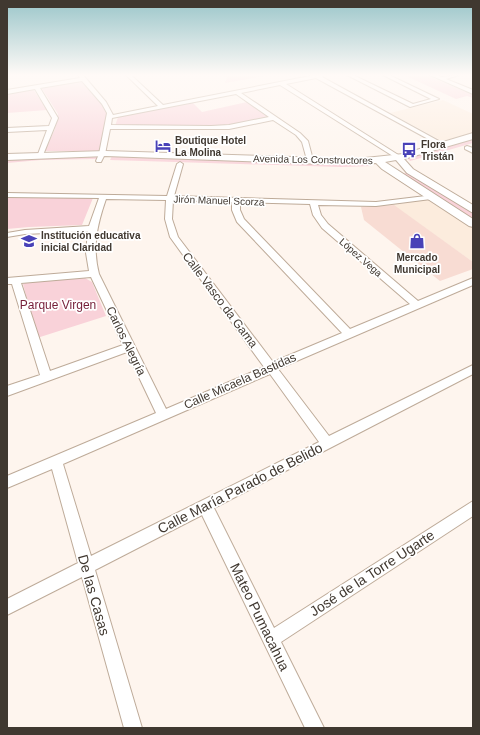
<svg xmlns="http://www.w3.org/2000/svg" width="480" height="735" viewBox="0 0 480 735" font-family="Arial,sans-serif">
<style>
.built{fill:#fcecdd}
.green{fill:#f9d2d9}
.building{fill:#f8dcd3}
.lines{fill:none;stroke-linecap:round;stroke-linejoin:round}
.street-casing{stroke:#beab99;stroke-width:2}
.secondary-casing{stroke:#beab99;stroke-width:2}
.street{fill:#fff;fill-rule:evenodd}
.secondary{fill:#fff;fill-rule:evenodd}
.labels{text-anchor:middle;stroke-width:3.5;stroke-linejoin:round;paint-order:stroke}
.far-poi-label{font-size:10px;font-weight:bold;fill:#403830;stroke:#fff;text-anchor:start}
.far-street-label{font-size:10px;fill:#403830;stroke:#fff}
.street-label{font-size:12px;fill:#403830;stroke:#fff}
.park-label{font-size:12px;fill:#751e38;stroke:#fff}
.near-street-label{font-size:14px;fill:#403830;stroke:#fff}
</style>
<rect width="100%" height="100%" fill="#fef5ee"/>
<path class="built" d="M443 100 473 114V133L442 141 390 113Z
M431 199 473 227V262L393 205Z"/>
<path class="green" d="M226 75H270L225 83 227 77Z
M404 75H426L473 95V98L467 96 456 99Z
M81 80 101 103 107 115 99 151H45L55 129 58 114 41 87Z
M33 89 47 110 7 113V93Z
M192 102 202 112 247 102 268 117 232 124 208 127 115 126 118 117Z
M473 139V143L410 161 406 157Z
M96 156 98 158 96 159 41 160 7 163V159Z
M112 156 283 161H369L372 166 341 167 110 160Z
M410 172 473 211V220L401 174Z
M29 196 93 198 82 225 29 227 7 229V198Z
M85 278 92 282 106 316 37 338 23 284 28 282Z"/>
<path class="building" d="M394 205 473 262V269L440 281 364 220 361 207Z"/>
<g class="lines">
<defs>
<path id="street" d="M78 75H83L106 102 113 115 158 106 126 75H131L163 105 315 75H324L322 77 446 145 441 146 316 78 286 84 400 156V158H396L280 85 241 93 300 133 308 141 313 160 312 161 307 160 302 142 296 135 273 120 229 129H110L105 154 101 162H97L96 161 99 154 107 113 102 104 82 81 40 88 58 118 43 155 38 154 47 130 7 132V128L49 126 52 118 35 89 7 94V90L80 78ZM236 94 269 117 229 125 211 126 111 125 112 118Z
M347 75H353L413 104 431 99 383 75H389L439 99 410 107Z
M430 75H436L442 77 459 75 446 79 473 90V94Z
M467 146 473 148V153L465 149V147Z
M180 162 183 164 174 196 376 202 434 195 435 197 431 199 376 206 318 205 321 215 328 224 418 301 473 278V285L278 369 329 436 473 365V374L214 508 274 628 473 501V516L281 642 324 728H305L202 515 95 570 142 728H124L82 577 7 615V599L78 563 52 469 7 488V476L156 413 127 352 7 396V386L40 375 12 284H7V278L89 271 86 253 88 231 25 234 7 237V233L25 230 89 226 99 198 7 197V193L167 196 177 164ZM106 199 166 200 165 219 170 237 264 367 166 409 99 274C92 247 97 225 106 199ZM173 200 232 202V210L237 222 342 333 273 362 178 237 172 219ZM240 202 310 204 313 215 322 228 410 304 350 329 244 219 240 210ZM91 277 123 345 50 371 21 283ZM270 374 319 442 91 556 63 464Z"/>
<path id="secondary" d="M473 133V139L404 159 413 169 473 205V213L407 173 396 160 385 162 473 219V227L469 226 382 169 376 163 324 164 106 156 7 160V154L106 151 324 158H365L403 154Z"/>
</defs>
<use href="#street" class="street-casing"/>
<use href="#secondary" class="secondary-casing"/>
<use href="#street" class="street"/>
<use href="#secondary" class="secondary"/>
</g>
<linearGradient id="sky" x2="0" y2="1"><stop stop-color="#9bc6ca"/><stop offset="0.42" stop-color="#fffaf7"/><stop offset="1" stop-color="#fffaf7" stop-opacity="0"/></linearGradient>
<rect width="480" height="178" fill="url(#sky)"/>
<defs>
<symbol id="hotel-bare" viewBox="-9 -9 18 18"><path d="M-6-4.5h1.5V1H6V5H4.5V3h-9V5H-6ZM-4 0a1.8 1.8 0 1 1 3.6 0ZM.5 0V-2.5h3Q6-2.5 6 0Z" fill="#4841b7" stroke="#fff" stroke-width="2.5" paint-order="stroke"/></symbol>
<symbol id="bus-bare" viewBox="-9 -9 18 18"><path d="M-5-6H5V4H4V6H2V4H-2V6H-4V4H-5ZM-3.5-4V0h7V-4ZM-3.5 1.2v1.5H-2V1.2ZM2 1.2v1.5H3.5V1.2Z" fill="#4841b7" stroke="#fff" stroke-width="2.5" paint-order="stroke"/></symbol>
<symbol id="school-bare" viewBox="-9 -9 18 18"><path d="M0-5L7-2L0 1L-7-2ZM-4 1L0 2.5L4 1V4Q0 6-4 4Z" fill="#4841b7" stroke="#fff" stroke-width="2.5" paint-order="stroke"/></symbol>
<symbol id="shop-bare" viewBox="-9 -9 18 18"><path d="M-5-2.5h2.3a2.7 3.5 0 0 1 5.4 0H5L5.5 6h-11ZM-1.5-2.5h3a1.5 2.3 0 0 0-3 0Z" fill="#4841b7" stroke="#fff" stroke-width="2.5" paint-order="stroke"/></symbol>
</defs>
<g fill-rule="evenodd">
<use href="#hotel-bare" x="152" y="135" width="22" height="22"/>
<use href="#bus-bare" x="398" y="139" width="22" height="22"/>
<use href="#school-bare" x="18" y="230" width="22" height="22"/>
<use href="#shop-bare" x="406" y="230" width="22" height="22"/>
</g>
<g class="labels">
<g class="far-poi-label">
<text x="175" y="144">Boutique Hotel<tspan x="175" dy="12">La Molina</tspan></text>
<text x="421" y="148">Flora<tspan x="421" dy="12">Tristán</tspan></text>
<text x="41" y="239">Institución educativa<tspan x="41" dy="12">inicial Claridad</tspan></text>
<text x="417" y="261" text-anchor="middle">Mercado<tspan x="417" dy="12">Municipal</tspan></text>
</g>
<g class="far-street-label">
<text transform="translate(313 159) rotate(1)" y="4">Avenida Los Constructores</text>
<text transform="translate(219 200) rotate(2)" y="4">Jirón Manuel Scorza</text>
<text transform="translate(361 257) rotate(41)" y="4">López Vega</text>
</g>
<g class="street-label">
<text transform="translate(220 300) rotate(53)" y="4">Calle Vasco da Gama</text>
<text transform="translate(126 341) rotate(64)" y="4">Carlos Alegría</text>
<text transform="translate(240 381) rotate(-24)" y="4">Calle Micaela Bastidas</text>
</g>
<g class="park-label">
<text x="58" y="309">Parque Virgen</text>
</g>
<g class="near-street-label">
<text transform="translate(240 488) rotate(-27)" y="5">Calle María Parado de Belido</text>
<text transform="translate(372 573) rotate(-33)" y="5">José de la Torre Ugarte</text>
<text transform="translate(94 595) rotate(74)" y="5">De las Casas</text>
<text transform="translate(260 617) rotate(64)" y="5">Mateo Pumacahua</text>
</g>
</g>
<rect width="480" height="735" fill="none" stroke="#403830" stroke-width="16"/>
</svg>
